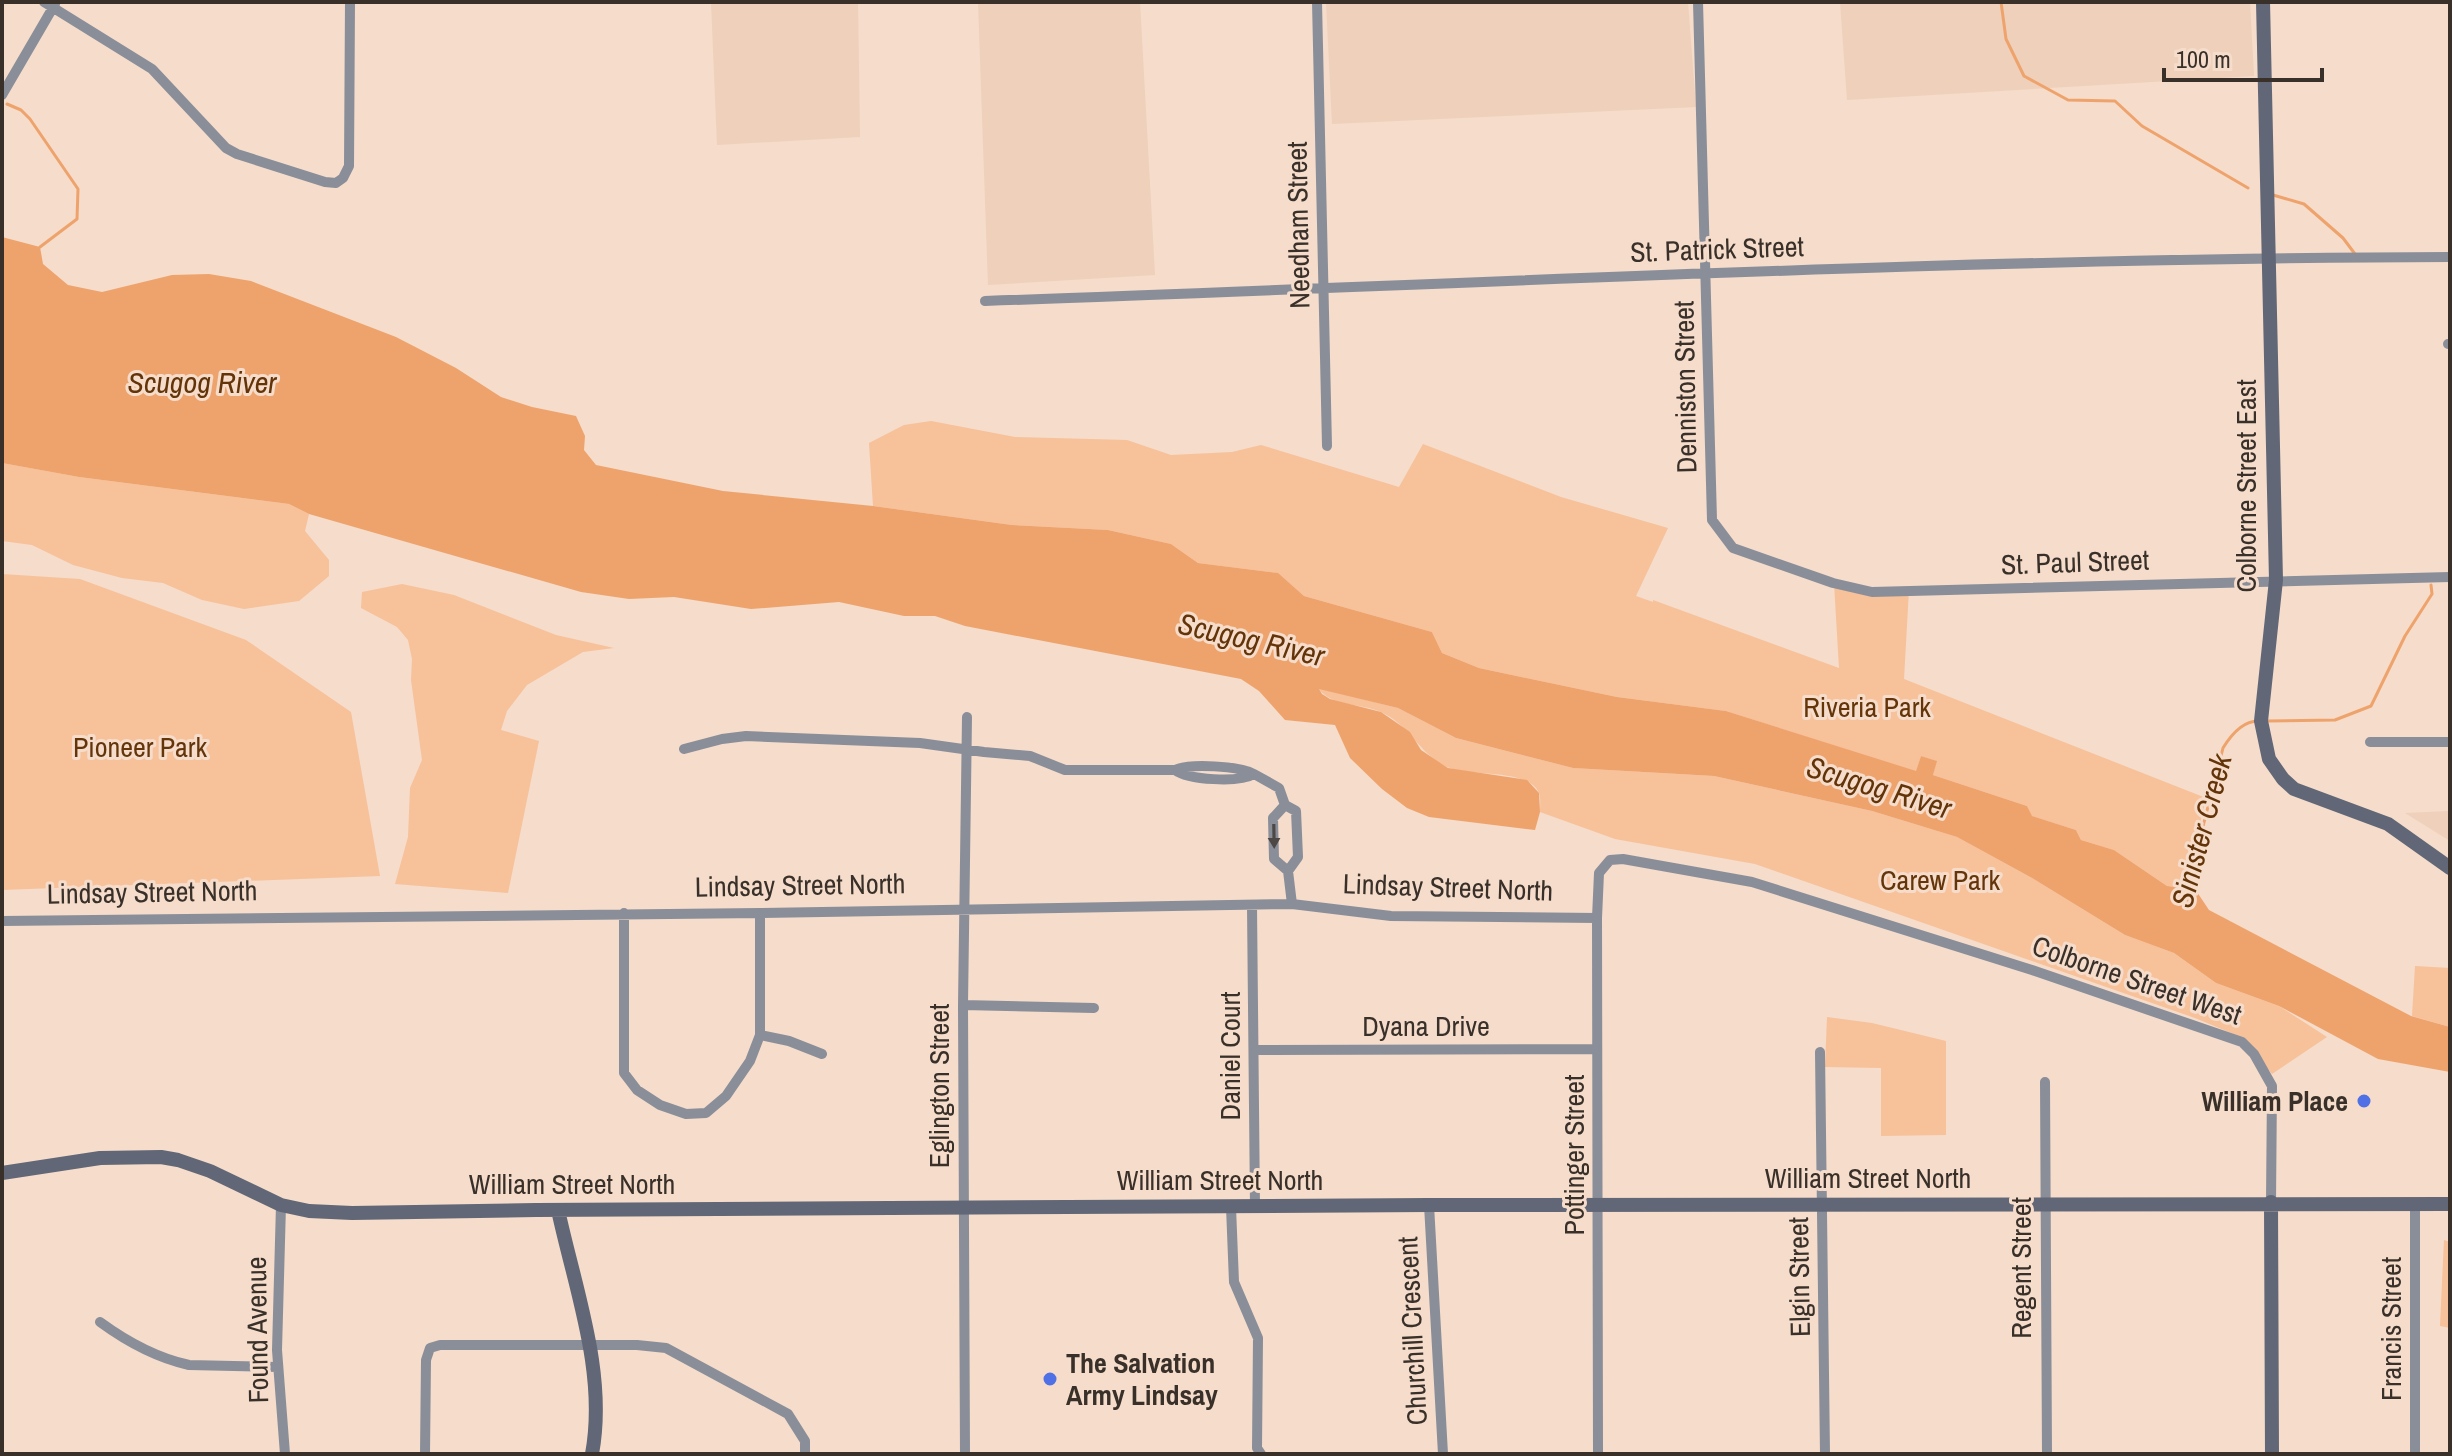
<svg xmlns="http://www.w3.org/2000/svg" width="2452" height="1456" viewBox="0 0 2452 1456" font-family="'Archivo Narrow',sans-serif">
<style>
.built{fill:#efd0ba}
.green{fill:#f7c19a}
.water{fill:#eea36c}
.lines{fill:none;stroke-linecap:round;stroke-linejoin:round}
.stream{stroke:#eea36c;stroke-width:3}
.street{stroke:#8a8e99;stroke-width:10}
.secondary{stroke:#616776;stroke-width:14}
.oneway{fill:#4d4845}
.poi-dot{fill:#4f71e5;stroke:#f5dccb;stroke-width:3}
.labels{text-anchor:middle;stroke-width:6;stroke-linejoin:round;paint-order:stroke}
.street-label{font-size:28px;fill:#393029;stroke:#f5dccb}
.park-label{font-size:28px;fill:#643509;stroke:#f5dccb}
.poi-label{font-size:28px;font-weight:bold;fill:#393029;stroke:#f5dccb;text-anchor:end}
.water-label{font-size:30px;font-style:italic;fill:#633408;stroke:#f5dccb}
</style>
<rect width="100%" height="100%" fill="#f5dccb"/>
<path class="built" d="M711 2H858L860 137 717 145Z
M978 2H1140L1155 275 988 285Z
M1326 2H1688L1696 107 1332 124Z
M1840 2H2250L2254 76 1847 100Z
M2450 811V841L2405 813Z"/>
<path class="green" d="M931 421 1015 437 1127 440 1171 455 1232 452 1261 445 1399 487 1423 444 1561 497 1668 528 1636 596 1653 602V600L1839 668 1834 583 1881 590 1909 589 1904 679 2206 798 2187 880 2176 887 2167 886 2114 850 2081 840 2076 830 2031 816 2027 806 1933 775 1936 761 1921 756 1916 772 1726 711 1617 697 1479 668 1442 653 1432 632 1304 596 1277 573 1198 563 1171 544 1108 530 1012 525 873 506 869 443 904 425Z
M2 463 79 477 289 504 309 514 305 531 329 560V576L299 601 244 609 202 600 163 583 122 578 73 565 32 545 2 541Z
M2 574 80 579 246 640 351 712 380 876 2 890Z
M402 584 454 595 556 635 614 648 583 652 527 685 507 711 501 730 539 741 508 893 395 884 408 837 410 788 422 760 411 680 412 659 408 640 397 627 361 608 362 592Z
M1318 688 1398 708 1456 738 1573 768 1714 776 1872 811 1957 837 2032 878 2125 935 2174 953 2216 983 2279 1006 2327 1037 2272 1074 2243 1038 2195 1018 1755 864 1615 839 1540 812C1540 807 1541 798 1539 793 1529 768 1469 777 1447 767 1418 753 1410 725 1381 712 1362 703 1331 707 1318 688Z
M2415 966 2450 968V1027L2412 1016Z
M1827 1017 1872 1023 1946 1041V1135L1881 1136V1068L1825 1067Z
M2444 1240 2450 1242V1328L2440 1326Z"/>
<path class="water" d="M2 237 40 247 43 264 68 285 102 292 172 275 209 274 251 281 396 337 456 368 501 397 532 407 576 416 585 436 584 450 596 465 723 491 873 506 1012 525 1108 530 1171 544 1198 563 1278 573 1304 596 1432 632 1442 653 1479 668 1617 697 1726 711 1916 771 1921 756 1937 761 1933 775 2027 806 2032 816 2076 830 2081 840 2114 850 2167 886 2176 887 2187 880 2197 882V892L2209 910 2411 1016 2450 1027V1072L2378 1059 2279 1006 2216 983 2174 953 2125 935 2032 878 1957 837 1872 811 1714 776 1573 768 1456 738 1398 708 1319 689 1322 694 1330 699 1381 712 1410 732 1421 750 1448 768 1527 780 1539 793 1540 812 1535 830 1429 817 1407 808 1382 789 1350 758 1335 725 1285 720 1259 691 1241 679 965 626 935 616H904L839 602 751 609 674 597 629 599 581 592 309 514 289 504 79 477 2 463Z"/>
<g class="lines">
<path class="stream" d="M2001 2 2006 39 2024 76 2068 100 2115 101 2142 126 2248 188
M7 104 21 110 30 119 78 189 77 219 40 247
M2273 195 2304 204 2343 238 2355 254
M2266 721 2335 720 2371 706 2405 636 2432 594 2431 585
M2189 881 2223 748C2231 735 2242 721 2258 721"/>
<path class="street" d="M44 2 152 69 226 148 237 154 325 182 336 183 343 178 349 166 350 2
M1317 2 1327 446
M1698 2 1712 520 1733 548 1833 583 1872 592 2450 577
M2 95 55 4
M985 301C1473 284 1961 258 2450 257
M2448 344H2450
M2370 742H2450
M684 749 722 739 746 736 920 743 984 752 1030 756 1065 770H1175
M1254 774C1240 766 1189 763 1175 770 1188 780 1239 783 1254 774L1279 788 1285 805 1273 818 1274 859 1288 871 1298 857 1296 811 1285 805
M1288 871 1292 904
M1252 906 1255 1207
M624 913V1073L637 1090 660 1105 686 1114 706 1113 726 1096 750 1061 760 1035V913
M2 921 760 913 1292 904 1391 916 1597 918
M963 1005 1094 1008
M760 1035 789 1041 822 1054
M1254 1050 1597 1049
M1820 1052 1825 1454
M2045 1082 2047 1454
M2415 1204V1454
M281 1205 277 1350 285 1454
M1429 1205 1443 1454
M1231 1207 1234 1282 1258 1338 1257 1448 1261 1454
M100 1322C126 1341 157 1358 189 1365L278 1367
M425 1454 426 1360 430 1348 440 1345H637L666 1348 788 1414 805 1441V1454
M965 1454 963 1005 967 717
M1598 1454 1597 918 1599 873 1610 860 1623 859 1752 882 2032 970 2242 1042 2254 1054 2272 1086 2271 1202"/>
<path class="secondary" d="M2263 2 2276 580 2261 721 2269 759 2283 779 2294 789 2388 824 2450 868
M2 1173 100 1158 161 1157 178 1160 210 1171 281 1205 309 1211 352 1213 536 1210 1429 1205 2450 1204
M2271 1202 2272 1454
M558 1210C575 1289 607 1373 592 1454"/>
</g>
<defs><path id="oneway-solid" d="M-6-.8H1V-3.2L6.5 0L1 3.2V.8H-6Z" transform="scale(2)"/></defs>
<use class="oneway" href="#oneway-solid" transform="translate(1274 836) rotate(89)"/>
<g class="poi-dot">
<circle cx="2364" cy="1101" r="8"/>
<circle cx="1050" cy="1379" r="8"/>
</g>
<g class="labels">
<g class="street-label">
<text transform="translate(1298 225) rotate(-91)" y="10">Needham Street</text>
<text transform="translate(1717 249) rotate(-2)" y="10">St. Patrick Street</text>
<text transform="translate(1685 387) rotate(-91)" y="10">Denniston Street</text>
<text transform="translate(2246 486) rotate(-90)" y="10">Colborne Street East</text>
<text transform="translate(2075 562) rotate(-2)" y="10">St. Paul Street</text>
<text transform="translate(800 885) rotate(-1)" y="10">Lindsay Street North</text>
<text transform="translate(1448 887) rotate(2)" y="10">Lindsay Street North</text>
<text transform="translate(152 892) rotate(-1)" y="10">Lindsay Street North</text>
<text transform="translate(2137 980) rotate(19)" y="10">Colborne Street West</text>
<text x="1426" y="1036">Dyana Drive</text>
<text transform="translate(1230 1056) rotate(-90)" y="10">Daniel Court</text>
<text transform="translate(939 1086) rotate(-90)" y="10">Eglington Street</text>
<text transform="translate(1574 1155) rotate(-90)" y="10">Pottinger Street</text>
<text x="1868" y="1188">William Street North</text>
<text x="1220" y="1190">William Street North</text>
<text x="572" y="1194">William Street North</text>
<text transform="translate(2021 1268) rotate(-90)" y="10">Regent Street</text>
<text transform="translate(1799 1277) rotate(-91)" y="10">Elgin Street</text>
<text transform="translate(2391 1329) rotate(-90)" y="10">Francis Street</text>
<text transform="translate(257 1330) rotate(-91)" y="10">Found Avenue</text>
<text transform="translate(1412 1331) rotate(-93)" y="10">Churchill Crescent</text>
</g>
<g class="park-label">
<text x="1867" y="717">Riveria Park</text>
<text x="140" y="757">Pioneer Park</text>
<text x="1940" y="890">Carew Park</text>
</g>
<g class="poi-label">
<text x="2348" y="1111">William Place</text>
<text x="1066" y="1373" text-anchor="start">The Salvation<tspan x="1066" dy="32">Army Lindsay</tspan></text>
</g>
<g class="water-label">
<text x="202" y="393">Scugog River</text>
<text transform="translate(1251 640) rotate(13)" y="10">Scugog River</text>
<text transform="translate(1879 788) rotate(17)" y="10">Scugog River</text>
<text transform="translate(2202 831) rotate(-75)" y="10">Sinister Creek</text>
</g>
</g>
<rect width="2452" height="1456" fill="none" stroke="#393029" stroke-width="8"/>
<path d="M2164 68v12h158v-12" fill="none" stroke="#393029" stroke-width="4"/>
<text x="2176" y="68" font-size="24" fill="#393029" stroke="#f5dccb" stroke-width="6" paint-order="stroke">100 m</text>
</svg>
